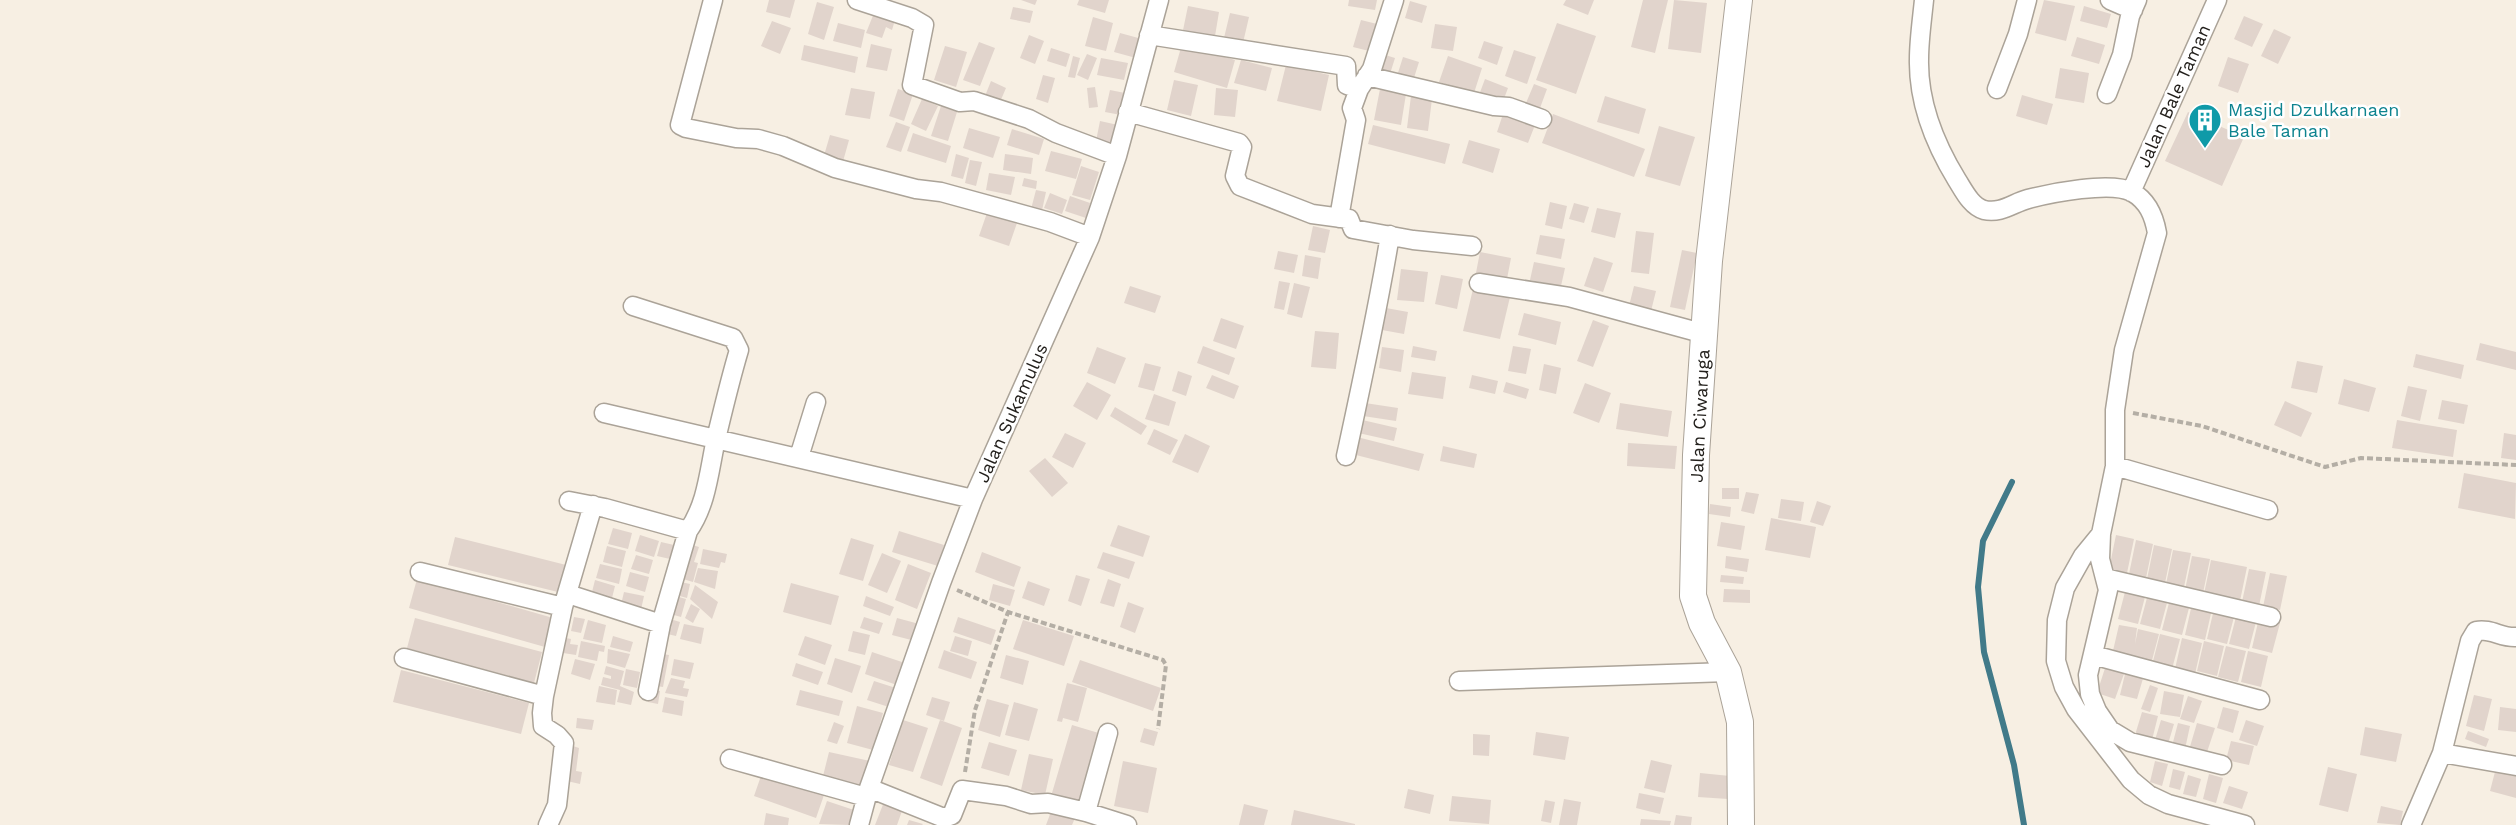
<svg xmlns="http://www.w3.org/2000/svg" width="2516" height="825" viewBox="0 0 2516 825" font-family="'Work Sans',sans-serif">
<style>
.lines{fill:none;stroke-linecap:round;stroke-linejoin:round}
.stream{stroke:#417a89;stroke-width:6}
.building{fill:#e1d4cc}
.street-casing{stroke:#aba398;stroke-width:21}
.secondary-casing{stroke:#aba398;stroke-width:28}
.path{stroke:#b4aea5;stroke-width:4;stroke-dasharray:6 3;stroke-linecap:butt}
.street{stroke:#fff;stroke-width:18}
.secondary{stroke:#fff;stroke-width:26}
.labels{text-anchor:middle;stroke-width:5;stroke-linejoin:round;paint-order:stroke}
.street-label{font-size:18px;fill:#23201c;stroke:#fff}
.culture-label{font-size:18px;fill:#0d838f;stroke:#fff;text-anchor:start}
</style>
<rect width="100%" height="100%" fill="#f7efe3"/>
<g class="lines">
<path class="stream" d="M2012 482 1983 541 1978 587 1984 652 2014 765 2024 825"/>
</g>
<path class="building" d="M769 0H795L790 18 766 12Z
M1021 0H1037L1035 5Z
M1079 0H1109L1105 13 1077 5Z
M1349 0H1377L1375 10 1348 6Z
M1566 0H1594L1588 15 1563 5Z
M1643 0H1668L1655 53 1631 47Z
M1674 0 1707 3 1701 53 1668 49Z
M2044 0 2075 6 2066 41 2035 33Z
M1410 1 1427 6 1422 23 1405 18Z
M817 2 834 7 824 40 808 34Z
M1188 6 1219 12 1214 42 1182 35Z
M2084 6 2111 14 2107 28 2080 21Z
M1013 7 1033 11 1030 23 1010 19Z
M874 13 895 20 892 30 886 27 882 38 866 33Z
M1230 13 1249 17 1242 47 1223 42Z
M2244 16 2263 24 2252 47 2234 39Z
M1093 17 1113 23 1106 51 1085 46Z
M1361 20 1381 25 1373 52 1353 47Z
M772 21 791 28 780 54 761 46Z
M838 23 865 30 861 48 833 41Z
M1557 23 1596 36 1576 94 1536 80Z
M1435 24 1457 27 1453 51 1431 48Z
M2274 29 2291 37 2278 64 2261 56Z
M1120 33 1142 39 1136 58 1114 52Z
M1029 35 1044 41 1035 64 1020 58Z
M2077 37 2105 45 2099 64 2071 56Z
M1484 41 1503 47 1497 65 1478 58Z
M979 42 995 48 980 86 963 80Z
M871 44 892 49 887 71 866 67Z
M1182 44 1235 60 1227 88 1174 72Z
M804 45 858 57 855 73 801 60Z
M945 46 967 52 956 87 934 80Z
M1051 48 1070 54 1066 67 1047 61Z
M1514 50 1536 57 1527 84 1505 76Z
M1087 54 1097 58 1088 80 1077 75Z
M1382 54 1395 58 1389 77 1376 73Z
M1073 56 1080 58 1075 78 1068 77Z
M1448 56 1482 68 1474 93 1439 82Z
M1403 57 1419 62 1413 81 1397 76Z
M2228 57 2249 64 2238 93 2218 86Z
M1101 58 1128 63 1124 80 1097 75Z
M1241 60 1272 68 1266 91 1234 83Z
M1286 65 1329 75 1321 111 1277 101Z
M2060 68 2089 73 2084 103 2055 98Z
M1043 75 1055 78 1048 103 1036 99Z
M1485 79 1508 88 1502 104 1479 95Z
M1174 80 1198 85 1191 116 1167 110Z
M991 81 1006 88 1000 102 985 96Z
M1534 84 1547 89 1540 108 1526 103Z
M1095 87 1098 107 1089 108 1087 88Z
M851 88 875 92 870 119 845 115Z
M1216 88 1238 90 1235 117 1214 115Z
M898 89 913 94 904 121 889 116Z
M1380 89 1406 94 1401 125 1374 120Z
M1110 90 1125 93 1121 115 1105 112Z
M2022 95 2053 104 2047 125 2016 116Z
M1411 96 1432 99 1428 131 1407 128Z
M1605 96 1646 109 1639 134 1597 122Z
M922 99 938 106 926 131 911 124Z
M941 106 957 112 948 141 931 136Z
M2188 112 2244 137 2222 186 2165 161Z
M1503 114 1535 125 1528 143 1497 132Z
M1553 114 1645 149 1634 177 1542 143Z
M1100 121 1118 125 1112 150 1095 146Z
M896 122 910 127 901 152 886 147Z
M1373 125 1450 144 1445 164 1368 144Z
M1659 126 1695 137 1680 186 1645 176Z
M969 128 1000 137 993 158 963 148Z
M1012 129 1044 139 1039 155 1007 145Z
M913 133 951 146 946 163 907 151Z
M830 135 849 140 842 165 823 159Z
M1469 140 1500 149 1493 173 1462 163Z
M1051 151 1082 159 1076 179 1045 171Z
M956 154 969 158 963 179 951 176Z
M1005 154 1033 158 1031 174 1003 170Z
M970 160 982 162 976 186 965 183Z
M1081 166 1099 172 1090 200 1072 195Z
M989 173 1015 177 1011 195 986 190Z
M1024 178 1037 181 1036 189 1022 186Z
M1036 190 1046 192 1041 215 1030 213Z
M1050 193 1067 200 1062 214 1044 208Z
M1070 196 1090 203 1086 218 1065 211Z
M1550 202 1567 206 1562 229 1545 225Z
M1574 203 1589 207 1584 223 1569 219Z
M1597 208 1621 213 1615 238 1591 232Z
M988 210 1018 220 1009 246 979 236Z
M1313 226 1330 230 1325 253 1308 250Z
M1636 231 1654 233 1649 274 1631 272Z
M1540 235 1565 239 1561 259 1536 254Z
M1682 250 1697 253 1685 310 1670 307Z
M1278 251 1298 255 1294 273 1274 269Z
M1480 252 1511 258 1506 284 1475 278Z
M1305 255 1321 258 1318 279 1302 276Z
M1594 257 1613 263 1603 292 1584 286Z
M1534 262 1565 268 1561 286 1530 280Z
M1401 269 1428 272 1424 302 1397 300Z
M1441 275 1463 279 1457 309 1435 304Z
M1279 281 1290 283 1284 310 1274 308Z
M1294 283 1310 287 1302 318 1287 314Z
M1130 286 1161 296 1155 313 1124 303Z
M1634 286 1656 291 1651 311 1629 306Z
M1473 289 1510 297 1500 339 1463 331Z
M1386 308 1408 312 1404 334 1382 330Z
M1524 313 1561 322 1556 345 1518 335Z
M1221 318 1244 326 1236 349 1213 341Z
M1593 320 1609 326 1593 367 1577 361Z
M1315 331 1339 333 1336 369 1311 367Z
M2480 343 2516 352V370L2476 360Z
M1203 346 1235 358 1229 375 1197 363Z
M1413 346 1437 351 1435 361 1411 357Z
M1513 346 1531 349 1526 374 1508 371Z
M1097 347 1126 358 1115 384 1087 373Z
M1382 347 1404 350 1401 372 1379 368Z
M2416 354 2464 365 2461 379 2413 367Z
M2297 361 2323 366 2317 393 2291 388Z
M1145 363 1161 367 1154 391 1138 387Z
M1544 364 1561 368 1556 394 1539 390Z
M1178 371 1192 376 1186 396 1172 391Z
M1412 372 1446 377 1443 399 1408 394Z
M1212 375 1239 386 1234 399 1206 388Z
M1472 375 1498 381 1495 394 1469 388Z
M2344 379 2376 388 2369 412 2338 404Z
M1087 382 1111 395 1097 420 1073 406Z
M1506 382 1529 389 1526 399 1503 392Z
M1585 383 1611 393 1599 423 1573 413Z
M2408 386 2427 390 2420 421 2401 416Z
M1154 394 1176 402 1169 426 1145 419Z
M2442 400 2468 405 2464 424 2438 419Z
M2285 401 2312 413 2301 437 2274 425Z
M1365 403 1398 408 1396 421 1363 416Z
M1620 403 1672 411 1668 437 1616 429Z
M1115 407 1147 426 1141 435 1110 416Z
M1358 419 1397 428 1394 441 1354 432Z
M2397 420 2457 430 2453 457 2392 448Z
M1154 429 1178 440 1170 455 1147 444Z
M1065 433 1086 443 1073 468 1052 457Z
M2504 433 2516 435V460L2501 458Z
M1185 434 1210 446 1198 473 1172 462Z
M1357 437 1424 454 1419 471 1352 454Z
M1628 443 1677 446 1675 469 1627 466Z
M1443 446 1477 454 1474 468 1440 461Z
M1045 458 1068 483 1052 497 1029 471Z
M2464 473 2516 483 2515 519 2458 508Z
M1722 488H1739V499H1722Z
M1746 492 1759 494 1754 514 1741 511Z
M1781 499 1804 502 1801 521 1778 518Z
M1817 501 1831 506 1823 526 1810 522Z
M1710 504 1731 507 1730 517 1709 514Z
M1771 518 1816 527 1810 558 1765 550Z
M1721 522 1745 526 1741 550 1717 546Z
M1118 525 1150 536 1143 557 1110 546Z
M613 528 632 533 628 549 608 544Z
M899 531 944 545 938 566 892 552Z
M640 535 659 541 654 557 635 551Z
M2116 535 2134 539 2127 573 2109 569Z
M455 537 570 566 562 593 448 565Z
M851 538 874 545 863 581 839 574Z
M2136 540 2153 544 2146 578 2129 574Z
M661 542 674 545 670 559 657 556Z
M686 543 699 547 694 562 698 563 693 582 683 579Z
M2154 545 2172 549 2165 583 2147 579Z
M607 546 626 551 622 567 603 562Z
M703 549 727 554 725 563 721 562 719 568 700 564Z
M2173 550 2191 553 2184 587 2166 584Z
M982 552 1021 567 1014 587 975 572Z
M1103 552 1135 562 1129 579 1097 568Z
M882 553 901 561 887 593 868 585Z
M636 555 653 560 649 574 631 569Z
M1726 556 1749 559 1747 572 1725 568Z
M2192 556 2210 559 2203 593 2185 590Z
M2211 560 2247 567 2240 601 2204 594Z
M600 564 622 569 619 584 596 578Z
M908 564 931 573 917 609 895 600Z
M698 568 718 571 715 589 694 582Z
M2249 569 2266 572 2259 606 2242 602Z
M630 572 649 577 645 592 626 586Z
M2270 573 2287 576 2280 610 2263 607Z
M1076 575 1090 579 1081 606 1068 601Z
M1721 575 1744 577 1743 584 1720 582Z
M417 579 553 618 545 647 409 608Z
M1108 579 1121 584 1114 607 1100 603Z
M595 580 615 586 610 606 590 600Z
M1028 581 1050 589 1044 606 1022 598Z
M681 582 690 584 687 598 672 594Z
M791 583 839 596 831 625 783 612Z
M993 584 1015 590 1010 606 989 600Z
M695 585 718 602 712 619 690 599Z
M2126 588 2146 593 2138 624 2118 619Z
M1724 589 1750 590V603L1723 602Z
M624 592 644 596 640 614 620 609Z
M2148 594 2168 599 2160 629 2140 624Z
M672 595 686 599 681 617 667 613Z
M866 596 894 607 890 616 863 606Z
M2170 599 2190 604 2182 635 2162 630Z
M1128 602 1144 608 1135 633 1120 627Z
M691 604 700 609 693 623 685 618Z
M2192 604 2212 609 2205 640 2185 635Z
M2214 609 2235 613 2227 644 2207 639Z
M2237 613 2257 618 2249 649 2229 644Z
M574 617 585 619 581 633 571 631Z
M864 617 883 623 879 634 860 628Z
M958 617 996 630 991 645 953 632Z
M415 618 542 652 534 683 407 648Z
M667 618 680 622 676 636 663 633Z
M897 618 923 625 919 642 892 635Z
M2259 618 2280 623 2272 653 2252 648Z
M588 620 606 625 602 643 583 639Z
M1023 620 1074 636 1064 666 1013 649Z
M684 624 704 628 701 644 680 639Z
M2119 625 2137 628 2135 644 2138 629 2159 634 2151 664 2112 655Z
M853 631 870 635 865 655 848 651Z
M2160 634 2180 639 2172 669 2152 665Z
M613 636 633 642 630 652 610 647Z
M805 636 832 645 825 665 798 655Z
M955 636 972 641 968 656 950 651Z
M566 638 571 639 570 644 578 645 576 655 563 653Z
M2182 638 2202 643 2195 674 2175 669Z
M581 641 605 646 604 652 599 651 597 661 578 657Z
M2204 641 2224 646 2217 676 2197 671Z
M2226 646 2246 651 2238 682 2218 677Z
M608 649 630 654 625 668 607 663Z
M944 650 977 662 971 679 938 668Z
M2248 651 2268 656 2261 687 2241 682Z
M872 652 905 663 897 685 865 674Z
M657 653 669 655 663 687 651 685Z
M1006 655 1029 661 1023 685 1000 678Z
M835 658 861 666 852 693 827 684Z
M575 659 595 664 590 680 571 674Z
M674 659 694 663 690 679 671 675Z
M1080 660 1161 688 1153 711 1072 682Z
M796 663 823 672 818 685 792 676Z
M2106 665 2125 671 2115 699 2097 693Z
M606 666 624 671 620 686 634 692 631 705 617 702 620 690 601 685 603 677 611 679V676L604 674Z
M626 669 640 672 637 688 623 685Z
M401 670 529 703 521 734 393 702Z
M2126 670 2144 675 2137 699 2120 695Z
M671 678 685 681 683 688 689 689 687 697 665 693Z
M874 681 899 689 892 708 867 700Z
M1067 683 1087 688 1078 722 1063 718 1062 722 1057 721Z
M2150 685 2158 688 2150 712 2141 709Z
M599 686 617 690 615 705 596 702Z
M649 689 660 691 658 704 648 702Z
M800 690 843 701 839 716 796 705Z
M2164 691 2184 695 2180 717 2160 714Z
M2474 695 2492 699 2484 731 2466 726Z
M2188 696 2202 701 2194 723 2180 719Z
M665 697 684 701 682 716 662 712Z
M932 697 950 702 944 721 926 715Z
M987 699 1009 705 1000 737 978 730Z
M1014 702 1038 709 1029 741 1005 735Z
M857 706 883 713 873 750 847 743Z
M2223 707 2239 711 2233 733 2217 728Z
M2500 707 2516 709V732L2498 730Z
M2142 712 2158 716 2152 740 2135 735Z
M577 718 594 720 592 730 576 728Z
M903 720 928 728 913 772 889 765Z
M940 720 962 728 942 786 920 778Z
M2161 720 2174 724 2168 744 2155 740Z
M2246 720 2264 726 2257 746 2239 740Z
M834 722 844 726 837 744 827 741Z
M2178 723 2190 726 2185 749 2172 746Z
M2197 723 2215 728 2206 755 2189 750Z
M1072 725 1102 734 1082 802 1052 793Z
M2365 727 2402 734 2396 762 2360 755Z
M1144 728 1158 732 1154 746 1140 742Z
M2468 731 2489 739 2486 747 2465 739Z
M1536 732 1569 737 1565 760 1533 755Z
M1473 734 1490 735 1489 756 1473 755Z
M2231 741 2254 746 2249 765 2226 760Z
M989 742 1017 750 1009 776 981 768Z
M573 746 579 748 576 771 582 772 580 784 567 781Z
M829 752 870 761 863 790 822 780Z
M1029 754 1053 759 1045 795 1021 790Z
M1651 760 1672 765 1665 793 1644 788Z
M1123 761 1157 768 1148 813 1114 806Z
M2155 761 2168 764 2162 786 2150 782Z
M2497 764 2516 770V798L2490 791Z
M2328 767 2357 774 2348 812 2319 805Z
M2173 769 2185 772 2180 790 2169 787Z
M762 773 824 795 816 818 754 796Z
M1700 773 1730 776 1728 799 1698 797Z
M2209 774 2223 778 2216 803 2203 799Z
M2188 775 2201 779 2196 797 2183 794Z
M2229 786 2248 792 2242 809 2223 803Z
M1408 789 1434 795 1430 814 1404 808Z
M1639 793 1664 798 1660 814 1636 808Z
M1452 796 1491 800 1489 824 1449 821Z
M1564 799 1581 802 1577 825H1559Z
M1545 800 1555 802 1551 823 1541 821Z
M827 801 854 810 849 825 819 824Z
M884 802 903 808 897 825H875Z
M1244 804 1268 810 1264 825H1239Z
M2381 806 2403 811 2400 825 2377 823Z
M1052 809 1075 818 1072 825H1046Z
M1294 810 1355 824V825H1291Z
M766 813 789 818 788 825H764Z
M1676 815 1692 817 1691 825H1674Z
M1641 819 1671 821 1670 825H1640Z
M909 820 923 824 922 825H907Z"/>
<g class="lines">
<defs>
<path id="street" d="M713 0 680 125 686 128 736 138 758 139 783 146 835 168 916 189 941 192 1050 222 1090 237
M857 0 912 18 924 25 912 85 960 102 974 101 1029 119 1056 133 1117 156
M1924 0C1922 20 1919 40 1919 59 1918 102 1935 144 1957 180 1964 191 1971 206 1984 210 2001 214 2013 203 2028 199 2051 193 2111 181 2132 192 2148 201 2154 216 2157 233L2124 350 2115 410V466L2101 534 2083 556 2065 588 2057 620 2056 661 2064 687 2076 709 2131 780 2149 795 2168 804 2245 825
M2110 0 2133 10
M1149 35 1346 66 1347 85 1359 89
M1367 76 1494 106 1509 107 1542 119
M1997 89 2018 34 2027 0
M2107 94 2122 55 2130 16 2137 0
M1128 112 1239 143 1242 147 1235 176 1240 186 1312 214 1349 219 1353 229 1413 240 1472 246
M2131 192 2217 0
M1339 218 1356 120 1352 108 1359 89 1372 69 1394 0
M1479 283 1569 297 1705 334
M604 413 973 499
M1346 456C1362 382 1378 309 1390 235
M799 457 816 402
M2115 466 2268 510
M569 501 605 508 688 531C707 504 709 471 716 439 723 410 730 380 739 350L733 338 633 306
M2101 534 2100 559 2108 590 2088 675 2090 694 2097 711 2110 730 2130 742 2222 765
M420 572 563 607
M2105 578 2271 617
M568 594 661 624
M2093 655 2260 700
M404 658 544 696 563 607 593 505
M1459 681 1728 672
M648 691 661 624 688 531
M544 696 542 713 543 726 557 735 564 743 557 805 548 825
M2442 753 2516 766
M730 759 866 797
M869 788 944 818 952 815 962 790 1006 796 1031 804 1048 803 1086 812 1127 825
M1086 812 1108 733
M859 825 869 788 941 583 973 499 1090 237 1117 156 1159 0
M2411 825 2442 753 2470 641 2476 631C2491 628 2501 638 2516 637"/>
<path id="secondary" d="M1739 0 1709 261 1696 455 1693 596 1702 623 1728 672 1740 722 1741 825"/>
</defs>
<use href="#street" class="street-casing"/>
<use href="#secondary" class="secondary-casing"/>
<path class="path" d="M2133 413 2202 426 2325 467 2361 458 2516 465
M957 590 1008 612 1163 660 1166 665 1158 729
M965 772 975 710 1008 612"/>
<use href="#street" class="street"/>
<use href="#secondary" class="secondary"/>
</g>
<defs>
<symbol id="building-pin" viewBox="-11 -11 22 30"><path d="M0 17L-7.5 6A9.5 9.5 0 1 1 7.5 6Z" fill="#0f9aa8" stroke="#fff"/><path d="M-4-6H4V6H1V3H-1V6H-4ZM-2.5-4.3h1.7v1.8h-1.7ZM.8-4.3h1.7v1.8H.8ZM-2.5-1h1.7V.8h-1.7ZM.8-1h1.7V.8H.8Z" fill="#fff"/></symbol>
</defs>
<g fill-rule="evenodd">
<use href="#building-pin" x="2186" y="101" width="38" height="52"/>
</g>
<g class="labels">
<g class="street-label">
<text transform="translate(2174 96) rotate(-66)" y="6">Jalan Bale Taman</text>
<text transform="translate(1012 413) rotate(-66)" y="6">Jalan Sukamulus</text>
<text transform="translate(1700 416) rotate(-87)" y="6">Jalan Ciwaruga</text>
</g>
<g class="culture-label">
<text x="2228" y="116">Masjid Dzulkarnaen<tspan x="2228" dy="21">Bale Taman</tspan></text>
</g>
</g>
</svg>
